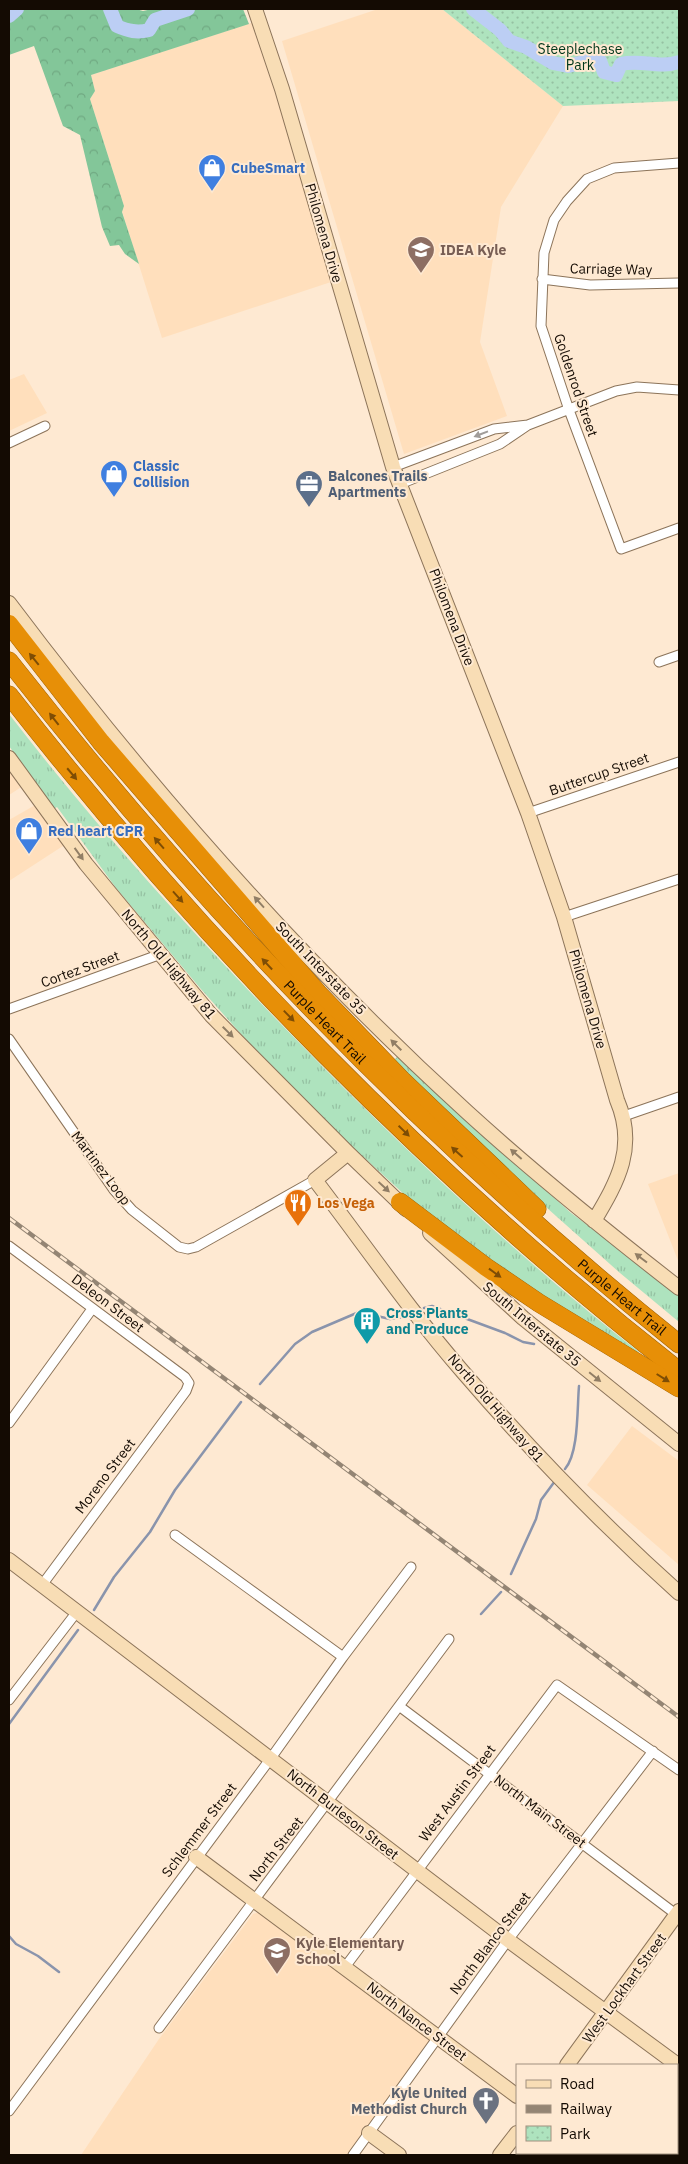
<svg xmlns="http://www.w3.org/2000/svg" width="688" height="2164" viewBox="0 0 688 2164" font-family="'IBM Plex Sans',sans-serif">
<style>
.built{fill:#ffdfbc}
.grass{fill:url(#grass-tufts)}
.forest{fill:url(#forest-crowns)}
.park{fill:url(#park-dots)}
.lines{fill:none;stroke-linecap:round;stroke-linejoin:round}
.stream{stroke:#8a94ac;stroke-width:2.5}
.river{stroke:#bccef4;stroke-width:14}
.street-casing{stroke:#8c745a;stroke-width:11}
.secondary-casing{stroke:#8c745a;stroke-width:16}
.highway-casing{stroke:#9d6106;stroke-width:19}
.street{stroke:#fff;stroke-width:9}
.secondary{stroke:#f8ddb5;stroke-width:14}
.highway{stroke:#e78f07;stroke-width:18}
.rail-casing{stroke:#948574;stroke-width:4.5}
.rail{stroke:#fee9d2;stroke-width:2.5;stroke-dasharray:8;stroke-linecap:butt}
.oneway{fill:#a19d9a}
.oneway2{fill:#7e4d05}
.oneway3{fill:#917e65}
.labels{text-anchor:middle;stroke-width:4;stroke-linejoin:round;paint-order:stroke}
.park-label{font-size:14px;fill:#00371b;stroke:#fee9d2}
.shop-label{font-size:14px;font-weight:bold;fill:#366cbe;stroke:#fee9d2;text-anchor:start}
.street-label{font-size:14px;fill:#140b03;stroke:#fee9d2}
.education-label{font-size:14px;font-weight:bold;fill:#785e54;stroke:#fee9d2;text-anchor:start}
.service-label{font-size:14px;font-weight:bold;fill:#4e5e75;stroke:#fee9d2;text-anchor:start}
.food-label{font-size:14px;font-weight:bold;fill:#c56008;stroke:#fee9d2;text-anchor:start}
.culture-label{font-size:14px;font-weight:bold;fill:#0d838f;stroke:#fee9d2;text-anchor:start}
.worship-label{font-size:14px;font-weight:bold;fill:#5b616d;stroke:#fee9d2;text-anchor:end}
</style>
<defs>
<pattern id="grass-tufts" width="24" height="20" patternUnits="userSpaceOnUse" patternTransform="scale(1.25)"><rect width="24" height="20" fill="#aee3be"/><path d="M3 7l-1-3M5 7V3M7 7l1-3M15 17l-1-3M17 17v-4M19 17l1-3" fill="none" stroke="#95c1a2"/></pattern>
<pattern id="forest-crowns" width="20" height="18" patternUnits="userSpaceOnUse" patternTransform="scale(1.25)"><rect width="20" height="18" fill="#83c699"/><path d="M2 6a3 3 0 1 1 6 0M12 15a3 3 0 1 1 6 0" fill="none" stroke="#70a982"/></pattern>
<pattern id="park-dots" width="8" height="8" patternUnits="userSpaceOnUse" patternTransform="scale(1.25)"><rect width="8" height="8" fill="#aee3be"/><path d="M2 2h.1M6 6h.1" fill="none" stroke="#95c1a2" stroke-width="1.8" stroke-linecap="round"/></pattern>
</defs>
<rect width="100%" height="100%" fill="#fee9d2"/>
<path class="built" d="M378 9H442L563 106 501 207 480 342 507 416 404 454 282 41Z
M254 22 275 89 331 282 162 338 122 211 124 206 90 99 95 91 91 75Z
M24 374 47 413 9 431V380Z
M9 766 23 786 9 795Z
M37 804 66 844 9 881V820Z
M679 1173V1263L648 1184Z
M632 1426 679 1461V1565L587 1485Z
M259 1912 433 2039 350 2155H81L159 2039 253 1914Z"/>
<path class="grass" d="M9 714C106 840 215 958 327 1071 426 1170 529 1266 639 1352L637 1354 589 1330 430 1218 335 1131 256 1051 200 988 116 888 57 807 54 809 9 746Z
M398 1056 571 1213 679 1292V1322L620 1273 493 1160 394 1060Z"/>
<path class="forest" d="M9 9H136L143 11 152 9H243L249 24 91 75 95 91 90 99 124 206 122 212 139 264 125 254 119 245 110 246 102 227 80 135 63 126 34 46 9 55Z"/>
<path class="park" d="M442 9H679V101L563 106Z"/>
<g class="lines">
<path class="stream" d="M424 1308 432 1306 505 1333 523 1342 534 1344
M260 1384 295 1344 312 1332 359 1312 390 1319 411 1316
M565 1469C579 1453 577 1408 579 1386
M511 1574 536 1519 541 1500 555 1481
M94 1610 114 1577 150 1532 175 1490 241 1402
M481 1614 501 1592
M9 1724 78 1630
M9 1936 16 1944 38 1956 59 1972"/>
<path class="river" d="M110 9 117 26C128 31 137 33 149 30L155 20 188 9
M473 9 500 30 509 41 526 47 553 63 568 66 592 60 600 61 604 72 616 75 621 64C642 59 659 69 679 62
M9 16 17 9"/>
<defs>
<path id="street" d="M679 163 614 168 587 179 567 201 554 220 544 253 541 326 569 410 621 549 679 528
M542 279 590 285 679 283
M9 443 45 426
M393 467 494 429 528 425
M400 484 500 444 528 425 616 391 637 387 679 390
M659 662 679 655
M528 813 679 762
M564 917 679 879
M9 1009 161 954
M9 1039 114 1190 132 1210 179 1247 188 1249 196 1247 315 1180
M624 1116 679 1097
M9 1246 185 1377 189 1383 186 1391 42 1585
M9 1423 92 1309
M175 1535 343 1657
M9 1700 76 1613
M399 1706 677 1915
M345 1967 557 1685 679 1770
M159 2028 449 1639
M9 2111 271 1758 343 1657 411 1567
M353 2155 508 1940 653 1751"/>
<path id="secondary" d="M255 9 282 89 393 467 528 813 564 917 617 1100C637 1147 618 1181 594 1221
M9 603C146 785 299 959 467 1112 535 1174 607 1232 679 1288
M9 758 86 864 211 1015 348 1153 406 1209
M348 1153 315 1180C364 1244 410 1311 463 1372 530 1450 602 1524 679 1593
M430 1233 523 1318 679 1444
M9 1560 508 1940 679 2066
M196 1857 517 2096
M567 2065 679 1911
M677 2119 679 2115
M369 2133 399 2155
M596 2153 599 2155
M500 2155 517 2133
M650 2155 652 2153"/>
<g id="highway">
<path d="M9 624 101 742 318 993 402 1080 537 1209"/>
<path id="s1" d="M9 661C207 913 429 1144 679 1344"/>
<path d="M9 695C204 944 430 1176 679 1371"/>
<path d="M400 1202 486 1267 539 1303 679 1388"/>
</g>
</defs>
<use href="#street" class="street-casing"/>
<use href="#secondary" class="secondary-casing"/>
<use href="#highway" class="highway-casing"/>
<use href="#street" class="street"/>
<use href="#secondary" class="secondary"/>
<use href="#highway" class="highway"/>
<defs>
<path id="rail" d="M9 1218 679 1717"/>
</defs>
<use href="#rail" class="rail-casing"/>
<use href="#rail" class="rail"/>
</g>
<defs><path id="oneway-solid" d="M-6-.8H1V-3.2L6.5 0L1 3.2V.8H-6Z" transform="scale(1.25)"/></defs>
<use class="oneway" href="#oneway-solid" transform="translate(481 434) rotate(159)"/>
<g class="oneway2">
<use href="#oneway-solid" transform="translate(34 659) rotate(-129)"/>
<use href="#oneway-solid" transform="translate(54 719) rotate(-128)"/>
<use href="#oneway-solid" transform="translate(72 774) rotate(50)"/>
<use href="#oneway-solid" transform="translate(159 843) rotate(-131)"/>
<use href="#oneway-solid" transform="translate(178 897) rotate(48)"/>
<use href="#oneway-solid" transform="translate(267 964) rotate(-133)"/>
<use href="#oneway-solid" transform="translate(289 1016) rotate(46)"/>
<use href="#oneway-solid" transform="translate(404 1131) rotate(44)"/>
<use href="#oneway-solid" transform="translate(457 1152) rotate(-138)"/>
<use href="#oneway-solid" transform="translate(495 1273) rotate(36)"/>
<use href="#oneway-solid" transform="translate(663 1378) rotate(32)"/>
</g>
<g class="oneway3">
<use href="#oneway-solid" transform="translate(79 854) rotate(54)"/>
<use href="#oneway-solid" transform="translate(259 902) rotate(-132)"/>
<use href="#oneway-solid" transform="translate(228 1032) rotate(45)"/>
<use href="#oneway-solid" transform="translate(396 1045) rotate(-135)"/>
<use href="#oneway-solid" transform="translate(516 1154) rotate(-139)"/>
<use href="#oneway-solid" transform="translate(384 1187) rotate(43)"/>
<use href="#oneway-solid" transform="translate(641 1258) rotate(-143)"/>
<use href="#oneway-solid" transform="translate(595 1377) rotate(39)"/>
</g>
<defs>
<symbol id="shop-pin" viewBox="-11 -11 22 30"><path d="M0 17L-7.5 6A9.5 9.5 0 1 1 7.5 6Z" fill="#3f7fe0" stroke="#fee9d2"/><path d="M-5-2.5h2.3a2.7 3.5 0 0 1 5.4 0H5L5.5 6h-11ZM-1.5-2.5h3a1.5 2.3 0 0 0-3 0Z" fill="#fff"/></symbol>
<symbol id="school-pin" viewBox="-11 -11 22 30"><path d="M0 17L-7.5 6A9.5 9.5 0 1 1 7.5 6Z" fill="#8d6e63" stroke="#fee9d2"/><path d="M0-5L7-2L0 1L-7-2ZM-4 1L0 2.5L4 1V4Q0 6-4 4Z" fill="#fff"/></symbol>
<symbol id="office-pin" viewBox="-11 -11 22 30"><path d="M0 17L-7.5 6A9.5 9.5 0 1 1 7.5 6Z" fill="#5c6f8a" stroke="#fee9d2"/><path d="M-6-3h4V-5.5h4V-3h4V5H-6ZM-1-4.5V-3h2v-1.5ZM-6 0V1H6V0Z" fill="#fff"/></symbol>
<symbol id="restaurant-pin" viewBox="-11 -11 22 30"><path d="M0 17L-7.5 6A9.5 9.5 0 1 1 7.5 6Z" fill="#e8710a" stroke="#fee9d2"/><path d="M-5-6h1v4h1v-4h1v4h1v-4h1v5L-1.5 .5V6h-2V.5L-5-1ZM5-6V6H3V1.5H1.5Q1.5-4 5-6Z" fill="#fff"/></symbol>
<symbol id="building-pin" viewBox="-11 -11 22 30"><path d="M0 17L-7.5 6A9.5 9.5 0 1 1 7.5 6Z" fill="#0f9aa8" stroke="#fee9d2"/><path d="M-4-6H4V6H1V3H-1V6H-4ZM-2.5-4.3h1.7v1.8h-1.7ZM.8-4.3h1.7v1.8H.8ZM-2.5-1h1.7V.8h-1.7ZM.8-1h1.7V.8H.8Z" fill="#fff"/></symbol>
<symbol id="church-pin" viewBox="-11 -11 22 30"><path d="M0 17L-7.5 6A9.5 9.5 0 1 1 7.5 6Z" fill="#6b7280" stroke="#fee9d2"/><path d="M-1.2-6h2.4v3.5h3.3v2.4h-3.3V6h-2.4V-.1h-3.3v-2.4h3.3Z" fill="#fff"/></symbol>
</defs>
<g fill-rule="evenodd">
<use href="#shop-pin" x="196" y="152" width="32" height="43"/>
<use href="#school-pin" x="405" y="234" width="32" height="43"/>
<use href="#shop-pin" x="98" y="458" width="32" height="43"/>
<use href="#office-pin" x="293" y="468" width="32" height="43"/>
<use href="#shop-pin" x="13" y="815" width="32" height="43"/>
<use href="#restaurant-pin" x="282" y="1187" width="32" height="43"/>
<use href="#building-pin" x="351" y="1305" width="32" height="43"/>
<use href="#school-pin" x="261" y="1935" width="32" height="43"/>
<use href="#church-pin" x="470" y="2085" width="32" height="43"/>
</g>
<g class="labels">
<g class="park-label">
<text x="580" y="54">Steeplechase<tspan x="580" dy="16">Park</tspan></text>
</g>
<g class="shop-label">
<text x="231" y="173">CubeSmart</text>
<text x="133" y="471">Classic<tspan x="133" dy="16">Collision</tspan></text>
<text x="48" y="836">Red heart CPR</text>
</g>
<g class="street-label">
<text transform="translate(324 233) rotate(74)" y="5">Philomena Drive</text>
<text transform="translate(611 269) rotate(1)" y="5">Carriage Way</text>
<text transform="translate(576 385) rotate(71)" y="5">Goldenrod Street</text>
<text transform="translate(452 617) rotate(69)" y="5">Philomena Drive</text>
<text transform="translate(599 774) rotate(-19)" y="5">Buttercup Street</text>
<text transform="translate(169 964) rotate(50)" y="5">North Old Highway 81</text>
<text transform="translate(321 968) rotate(46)" y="5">South Interstate 35</text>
<text transform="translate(80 969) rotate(-20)" y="5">Cortez Street</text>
<text transform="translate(588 999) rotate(74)" y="5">Philomena Drive</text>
<text dy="5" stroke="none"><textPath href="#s1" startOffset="480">Purple Heart Trail</textPath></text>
<text transform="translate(101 1168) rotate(53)" y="5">Martinez Loop</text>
<text dy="5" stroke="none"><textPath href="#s1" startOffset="885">Purple Heart Trail</textPath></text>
<text transform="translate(108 1303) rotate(37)" y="5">Deleon Street</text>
<text transform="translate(532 1324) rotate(40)" y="5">South Interstate 35</text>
<text transform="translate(496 1408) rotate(49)" y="5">North Old Highway 81</text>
<text transform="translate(105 1476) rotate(-53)" y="5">Moreno Street</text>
<text transform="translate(457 1793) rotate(-53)" y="5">West Austin Street</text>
<text transform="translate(540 1811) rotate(37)" y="5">North Main Street</text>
<text transform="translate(343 1814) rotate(38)" y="5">North Burleson Street</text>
<text transform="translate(199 1830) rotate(-53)" y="5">Schlemmer Street</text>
<text transform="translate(276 1849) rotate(-52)" y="5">North Street</text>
<text transform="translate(490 1943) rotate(-53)" y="5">North Blanco Street</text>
<text transform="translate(624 1988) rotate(-54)" y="5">West Lockhart Street</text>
<text transform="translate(417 2021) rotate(37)" y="5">North Nance Street</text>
</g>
<g class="education-label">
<text x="440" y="255">IDEA Kyle</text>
<text x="296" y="1948">Kyle Elementary<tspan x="296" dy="16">School</tspan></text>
</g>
<g class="service-label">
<text x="328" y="481">Balcones Trails<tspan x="328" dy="16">Apartments</tspan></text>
</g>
<g class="food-label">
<text x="317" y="1208">Los Vega</text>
</g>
<g class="culture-label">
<text x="386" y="1318">Cross Plants<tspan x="386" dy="16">and Produce</tspan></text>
</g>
<g class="worship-label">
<text x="467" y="2098">Kyle United<tspan x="467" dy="16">Methodist Church</tspan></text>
</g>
</g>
<rect width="688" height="2164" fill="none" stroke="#140b03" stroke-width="20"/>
<rect x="516" y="2064" width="162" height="90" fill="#fee9d2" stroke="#a0907f"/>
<rect x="526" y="2080" width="25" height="8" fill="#f8ddb5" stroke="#a0907f"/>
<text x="560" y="2089" font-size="15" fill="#140b03">Road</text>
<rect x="526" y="2105" width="25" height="8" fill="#948574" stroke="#a0907f"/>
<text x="560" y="2114" font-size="15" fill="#140b03">Railway</text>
<rect x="526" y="2126" width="25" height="15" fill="url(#park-dots)" stroke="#a0907f"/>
<text x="560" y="2139" font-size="15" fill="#140b03">Park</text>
</svg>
